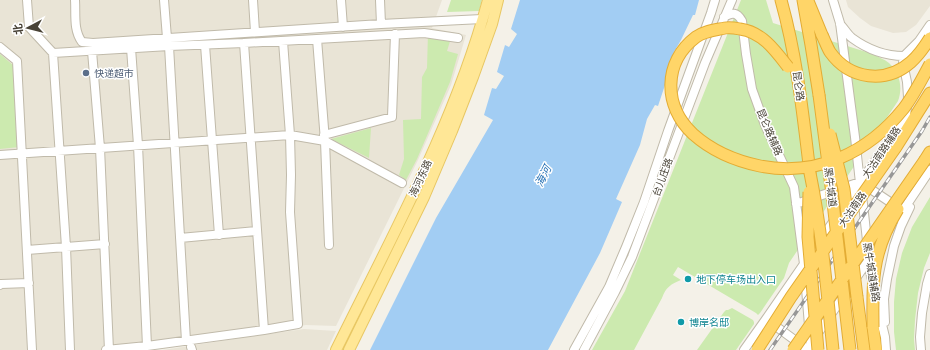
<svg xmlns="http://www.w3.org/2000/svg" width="930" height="350" viewBox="0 0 930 350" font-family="'PT Sans Narrow','Noto Sans SC',sans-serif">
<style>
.residential{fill:#e9e4d6}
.green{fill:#cceaaf}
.water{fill:#a2cdf3}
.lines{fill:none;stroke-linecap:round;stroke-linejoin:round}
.minor-casing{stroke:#c0baaa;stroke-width:10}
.major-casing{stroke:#e8c763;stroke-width:12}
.highway-casing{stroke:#e3ac34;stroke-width:13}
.minor{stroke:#fff;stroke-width:8}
.major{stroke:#ffe796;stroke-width:10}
.highway{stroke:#ffd568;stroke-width:11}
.rail-casing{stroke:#979797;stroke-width:3.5}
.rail{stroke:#fff;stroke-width:2;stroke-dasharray:6;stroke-linecap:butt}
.highway-bridge-casing{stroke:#e3ac34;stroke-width:13;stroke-linecap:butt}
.highway-bridge{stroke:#ffd568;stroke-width:11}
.service-dot{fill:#5c6f8a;stroke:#fff;stroke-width:1.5}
.culture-dot{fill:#0f9aa8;stroke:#fff;stroke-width:1.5}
.labels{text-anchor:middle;stroke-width:3;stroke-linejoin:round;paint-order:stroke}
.service-label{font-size:10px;fill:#4e5e75;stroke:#fff;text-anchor:start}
.street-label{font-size:10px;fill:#484236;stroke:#fff}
.culture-label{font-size:10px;fill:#0d838f;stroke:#fff;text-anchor:start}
.water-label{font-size:11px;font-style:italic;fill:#2b75b8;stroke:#fff}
</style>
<rect width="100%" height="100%" fill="#f4f1e8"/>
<path class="residential" d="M0 0H442L432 28 466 35 451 85 418 160 336 326 306 325 162 346 122 350H0Z
M846 0H930V6L916 25 906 32 893 33 871 26 860 18 848 7Z
M304 329 336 331 327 350H163L240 338Z"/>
<path class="green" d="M451 0H482L479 11 447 12Z
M741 0H766L773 23 873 54C878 57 884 59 889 63 900 73 903 88 898 101L789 263 784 278 760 313 758 315 756 313 678 267 673 275 681 280C671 284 666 287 662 298L634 350H592L625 291Z
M428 33 452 35 447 51 458 54 450 82 417 159 406 180 399 175 404 159 403 120 421 119 422 77 427 68Z
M0 54 14 66 19 147 0 149Z
M371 128 369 158 331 139Z
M930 197V253L924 268 918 293 915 320 914 339 915 350H896L894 332V302L896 279 902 253 912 227Z
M732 308 753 320 754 322V324L736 350H697L724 312 726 310H728Z"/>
<path class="water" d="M520 0H699L695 15H693L681 40 674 52 671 67 658 106 655 105 647 119 640 145 616 199 622 202 600 253 548 350H370L436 218 493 120 484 115 492 88 496 89 504 76 497 72 505 45 509 47 517 34 511 29Z"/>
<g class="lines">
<defs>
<path id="minor" d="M27 0 29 27 53 53 169 46 244 43 424 33 458 38
M75 0C76 14 73 30 82 42L93 43 381 24 482 19
M164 0 167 38
M253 0 255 32
M341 0 343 27
M380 0 381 24
M833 0 840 23 855 137 860 183
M724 17C732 12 737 12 742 21L746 54 752 89 765 125 794 187 804 264 811 350
M840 24C844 28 847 34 852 38 867 49 886 56 904 56
M317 39 325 141 329 245
M244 43 264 330
M205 45 219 235
M169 46 186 341
M0 47 17 61 32 350
M131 48 138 145 147 346
M92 51 100 148 109 350
M53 53 66 247 70 350
M324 135 392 117 395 34
M0 155 290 135 325 141 402 183
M862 195 871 277
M796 204 860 182 899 208
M898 218 930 170
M180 238 257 231
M27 250 105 244
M0 285 1 284 29 283
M876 300 885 337 886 350
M770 322 807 349
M885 322 884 299 887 279 894 246 901 226 910 207
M816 336 870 258
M191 347 192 350
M106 350 147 346 264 330 298 324 290 212 291 175 290 135 283 41
M574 350 609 287 626 247 644 202 668 131 711 13 715 0
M584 350 615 292 632 257 705 63 732 0
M744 350 766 319 906 116 908 97 907 82 903 63 904 56 919 41 930 25
M921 350 920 337 922 313 927 284 930 274"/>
<path id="major" d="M336 350C392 236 455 123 488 0
M349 350 424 197 452 131 473 77 492 24 498 0"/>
<path id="highway" d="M781 0C797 57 803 115 810 173
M803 0 811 45 819 95
M808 1 822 35
M896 147 930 93
M925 160 930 152
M857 297 864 350
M873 327 876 350"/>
</defs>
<use href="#minor" class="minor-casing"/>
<use href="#major" class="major-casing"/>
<use href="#highway" class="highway-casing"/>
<use href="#minor" class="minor"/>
<use href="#major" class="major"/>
<use href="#highway" class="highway"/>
<defs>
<path id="rail" d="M770 350 922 131 930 117"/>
</defs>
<use href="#rail" class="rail-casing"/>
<use href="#rail" class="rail"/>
<defs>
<path id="highway-bridge" d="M822 35C825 41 827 47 830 52 850 80 886 84 911 62 919 55 925 46 930 38
M788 67C775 50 762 32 740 29 735 28 730 27 725 28 715 30 704 31 696 37 663 62 663 106 693 134 712 151 736 161 760 166 817 177 868 153 904 108 914 95 922 79 930 64
M819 95 832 194 850 350
M830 134 844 189 857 297
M810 173C822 232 827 291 833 350
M809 192 808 237 818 350
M873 327C873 308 872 288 875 269 878 248 887 227 898 209
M757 350 791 297 896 147
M793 350 925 160"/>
</defs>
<use href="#highway-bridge" class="highway-bridge-casing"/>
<use href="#highway-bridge" class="highway-bridge"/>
</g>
<circle class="service-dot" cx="86" cy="73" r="4"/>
<g class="culture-dot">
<circle cx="688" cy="279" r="4"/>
<circle cx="681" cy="322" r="4"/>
</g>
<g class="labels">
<g class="service-label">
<text x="94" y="77">快递超市</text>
</g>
<g class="street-label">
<text transform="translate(799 86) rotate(82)" y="4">昆仑路</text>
<text transform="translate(770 132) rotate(67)" y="4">昆仑路辅路</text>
<text transform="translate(881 152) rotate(-56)" y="4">大沽南路辅路</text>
<text transform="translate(662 177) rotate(-70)" y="4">台儿庄路</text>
<text transform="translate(420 178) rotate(-65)" y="4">海河东路</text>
<text transform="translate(831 187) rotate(83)" y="4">黑牛城道</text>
<text transform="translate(852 209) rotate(-55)" y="4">大沽南路</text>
<text transform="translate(872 272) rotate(81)" y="4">黑牛城道辅路</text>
</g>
<g class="culture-label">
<text x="696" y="283">地下停车场出入口</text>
<text x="689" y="326">博岸名邸</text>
</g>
<g class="water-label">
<text transform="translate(543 176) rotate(-63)" y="4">海河</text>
</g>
</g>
<g transform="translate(28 28) rotate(263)" stroke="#ffffff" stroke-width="3" paint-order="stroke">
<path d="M0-3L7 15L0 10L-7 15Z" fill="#484236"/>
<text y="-6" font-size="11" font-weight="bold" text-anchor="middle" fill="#484236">北</text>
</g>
</svg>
